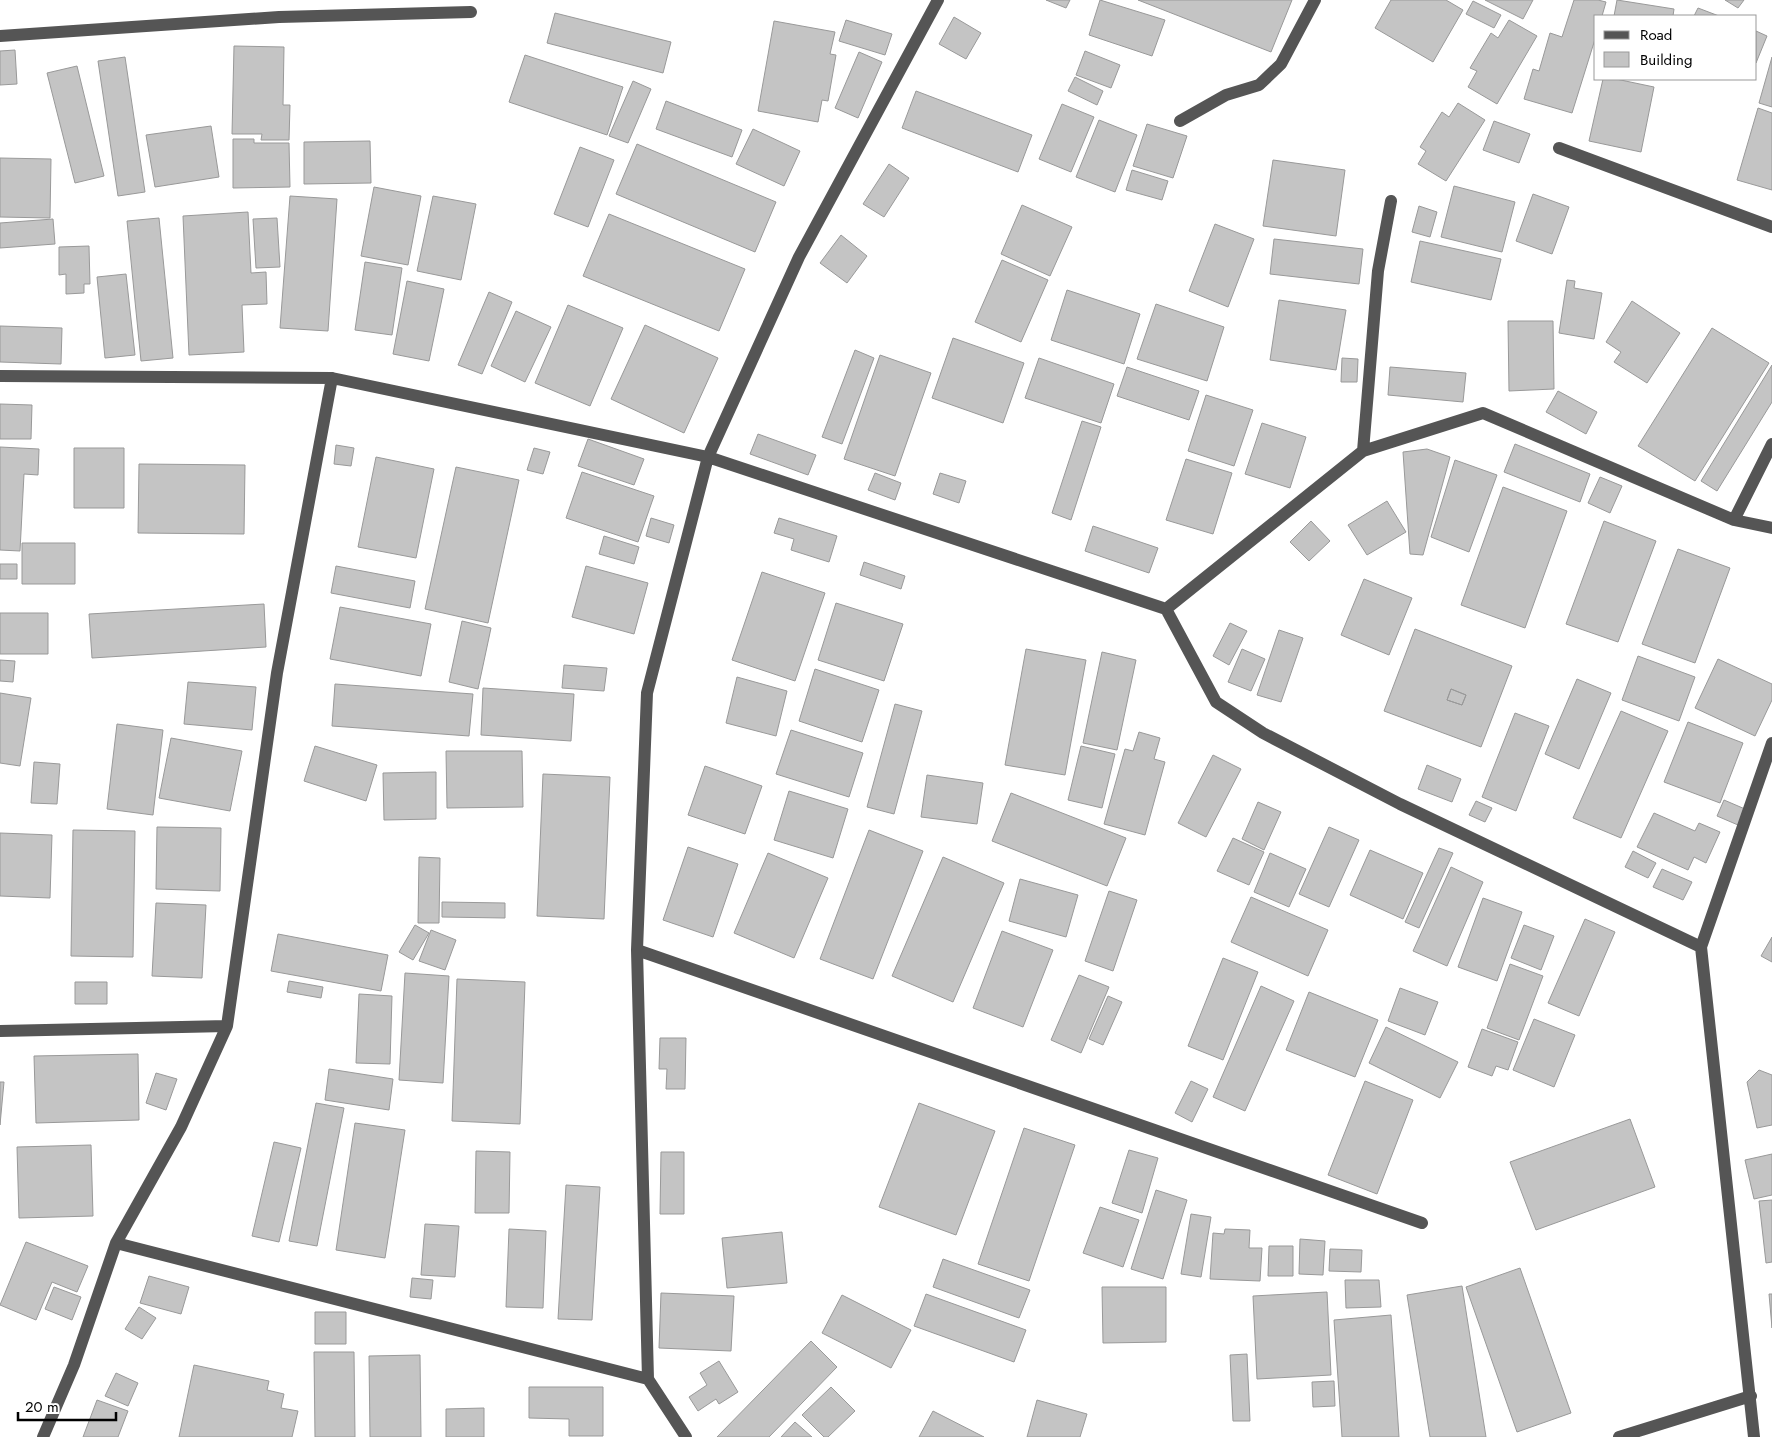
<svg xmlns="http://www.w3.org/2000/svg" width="1772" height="1437" viewBox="0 0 1772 1437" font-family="Jost,sans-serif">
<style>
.building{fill:#c4c4c4;stroke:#999;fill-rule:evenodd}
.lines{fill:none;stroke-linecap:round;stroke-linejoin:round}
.minor{stroke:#555;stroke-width:12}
</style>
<rect width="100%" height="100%" fill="#fff"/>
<path class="building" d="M1046 0H1070L1066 8Z
M1100 0 1165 20 1152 56 1089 35Z
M1138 0H1292L1271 52Z
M1391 0H1446L1463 10 1433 62 1375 28Z
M1485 0H1533L1523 19Z
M1574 0H1598L1606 2 1602 16H1596V36L1572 113 1524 99 1533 69 1539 71 1550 33 1562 37Z
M1617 0 1674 9 1673 16H1614Z
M1725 0H1744L1738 8Z
M1473 1 1501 15 1494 28 1466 14Z
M1698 8 1719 16H1694Z
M555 13 671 42 663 73 547 43Z
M954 17 981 33 966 59 939 44Z
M846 20 892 34 885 55 839 41Z
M1509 20 1537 36 1497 104 1468 87 1477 71 1470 68 1491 33 1498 38Z
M774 21 835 32 830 54 836 55 828 101 822 100 818 122 758 111Z
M1756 31 1767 36 1756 63Z
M234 46 284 47 283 105H290L289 140H261L262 134H232Z
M15 50 17 84 0 85V51Z
M1085 51 1120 65 1111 88 1076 75Z
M859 52 882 62 858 118 835 108Z
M525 55 623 87 607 135 509 102Z
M125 57 145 192 118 196 98 61Z
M1772 57V107L1759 103Z
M77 66 104 176 75 183 47 73Z
M1075 77 1103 91 1097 105 1068 91Z
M1603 79H1616L1654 87 1641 152 1589 141Z
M633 81 651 89 628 143 609 136Z
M916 91 1032 135 1018 172 902 128Z
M666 101 742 130 732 157 656 129Z
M1458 103 1485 120 1446 181 1418 164 1426 151 1420 147 1442 112 1449 117Z
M1062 104 1094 117 1071 172 1039 159Z
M1758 108 1772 113V190L1737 180Z
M1099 120 1137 135 1115 192 1076 177Z
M1494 121 1530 134 1519 163 1483 150Z
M1147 124 1187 136 1173 178 1133 166Z
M211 126 219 177 155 187 146 135Z
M753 129 800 151 784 186 736 164Z
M233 139H254V143H289L290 187 233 188Z
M370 141 371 183 304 184V142Z
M637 144 776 202 755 252 616 194Z
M580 147 614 160 588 227 554 214Z
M0 158 51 159 50 218 0 217Z
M1273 160 1345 170 1336 236 1263 226Z
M889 164 909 178 884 217 863 204Z
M1132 170 1168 181 1162 200 1126 190Z
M1454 186 1515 202 1502 252 1441 237Z
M374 187 421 196 408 265 361 256Z
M1533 194 1569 207 1552 254 1516 241Z
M290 196 337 199 328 331 280 328Z
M433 196 476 204 461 280 417 271Z
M1022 205 1072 227 1050 276 1001 254Z
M1419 206 1437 212 1430 237 1412 232Z
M248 212 251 273 266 272 267 304 242 305 244 352 189 355 183 216Z
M609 214 745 269 719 331 583 276Z
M159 218 173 358 141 361 127 221Z
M277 218 280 267 256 268 253 219Z
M53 219 55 244 0 248V223Z
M1215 224 1254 239 1228 307 1189 291Z
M841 235 867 256 847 283 820 263Z
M1274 239 1363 249 1359 284 1270 274Z
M1420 241 1501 259 1491 300 1411 282Z
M89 246 90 284H84V293L66 294V274L59 275V247Z
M1002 260 1048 280 1021 342 975 322Z
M365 262 402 268 392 335 355 330Z
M126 274 135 355 105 358 97 277Z
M1567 280 1575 281 1574 288 1602 293 1594 339 1559 333Z
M407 281 444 289 429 361 393 354Z
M1067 290 1140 314 1124 364 1051 340Z
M489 292 512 302 482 374 458 365Z
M1279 300 1346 310 1336 370 1270 360Z
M1632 301 1680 333 1647 383 1614 362 1621 352 1606 342Z
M1156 304 1224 327 1207 381 1137 359Z
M568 305 623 328 590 406 535 383Z
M516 311 551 327 525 382 491 366Z
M1508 321H1553L1554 389 1509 391Z
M645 325 718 358 684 433 611 399Z
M0 326 62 328 61 364 0 362Z
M1712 328 1769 363 1695 481 1638 446Z
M953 338 1024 363 1003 423 932 398Z
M855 350 874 358 842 444 822 437Z
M880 355 931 373 895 476 844 459Z
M1039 358 1114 384 1101 423 1025 398Z
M1342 358 1358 359 1357 382H1341Z
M1772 365V402L1717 491 1701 481Z
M1127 367 1199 391 1189 420 1117 396Z
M1390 367 1466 373 1463 402 1388 395Z
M1558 391 1597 412 1586 434 1546 412Z
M1206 395 1253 410 1234 466 1188 451Z
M0 404 32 405 31 439H0Z
M1082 421 1101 427 1071 520 1052 513Z
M1262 423 1306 437 1290 488 1245 474Z
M758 434 816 455 808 475 750 454Z
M588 439 644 459 634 485 578 466Z
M1515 444 1590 474 1580 502 1504 472Z
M336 445 354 448 351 466 334 464Z
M0 447 39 449 38 475 24 474 20 551 0 550Z
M74 448H124V508H74Z
M534 448 550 452 543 474 527 470Z
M1427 449 1450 457 1423 555 1410 554 1403 452Z
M376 457 434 469 416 558 358 547Z
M1186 459 1232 473 1213 534 1166 520Z
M1455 460 1497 475 1469 552 1431 537Z
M139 464 245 465 244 534 138 533Z
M456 467 519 480 488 623 425 609Z
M582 472 654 496 638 542 566 518Z
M875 473 901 483 895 500 868 490Z
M940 473 966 481 959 503 933 494Z
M1600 477 1622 486 1610 513 1588 503Z
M1503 487 1567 511 1525 628 1461 605Z
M1387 501 1406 532 1367 555 1348 525Z
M651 518 674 525 669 543 646 536Z
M779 518 837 536 829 562 791 550 794 539 774 533Z
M1311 521 1330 541 1309 561 1290 542Z
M1604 521 1656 541 1618 642 1566 624Z
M1093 526 1158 548 1149 573 1085 551Z
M604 536 639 547 634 564 599 554Z
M22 543H75V584H22Z
M1678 549 1730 568 1695 663 1642 644Z
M864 562 905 576 901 589 860 575Z
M0 564H17V579H0Z
M336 566 415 581 410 608 331 593Z
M586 566 648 583 634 634 572 617Z
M762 572 825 593 795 681 732 660Z
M1364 579 1412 598 1389 655 1341 635Z
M836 603 903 624 884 681 818 660Z
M264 604 266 647 92 658 89 614Z
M340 607 431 624 421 676 330 659Z
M0 613H48V654H0Z
M462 621 491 628 478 689 449 682Z
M1230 623 1247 631 1229 665 1213 656Z
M1415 629 1512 666 1481 747 1384 711ZM1451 689 1466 695 1462 705 1447 700Z
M1279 630 1303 638 1281 702 1257 695Z
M1026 649 1086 660 1065 775 1005 765Z
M1242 649 1265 659 1251 691 1228 682Z
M1102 652 1136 660 1117 750 1083 743Z
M1638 656 1695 677 1679 721 1622 700Z
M1718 659 1772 684V700L1755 736 1695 708Z
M0 660 15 661 13 682 0 681Z
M564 665 607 668 604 691 562 688Z
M815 669 879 690 862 742 799 721Z
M737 677 787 691 776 736 726 723Z
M1577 679 1611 693 1579 769 1545 754Z
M188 682 256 687 252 730 184 724Z
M335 684 473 694 469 736 332 726Z
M483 688 574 694 571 741 481 735Z
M1451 689 1466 695 1462 705 1447 700Z
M0 693 31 698 20 766 0 763Z
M895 704 922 711 894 814 867 807Z
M1621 711 1668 731 1621 838 1573 818Z
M1515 713 1549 726 1516 811 1482 797Z
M1688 722 1743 743 1720 803 1664 782Z
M117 724 163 730 153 815 107 809Z
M791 730 863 753 849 797 776 774Z
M1139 732 1160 738 1154 759 1165 762 1145 835 1104 824 1125 749 1133 751Z
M171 738 242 751 230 811 159 798Z
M315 746 377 765 366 801 304 781Z
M1081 746 1115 754 1102 808 1068 800Z
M446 751H522L523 807 447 808Z
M1213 755 1241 769 1206 837 1178 823Z
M34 762 60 764 57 804 31 803Z
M1427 765 1461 779 1452 802 1418 789Z
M705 766 762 786 745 834 688 815Z
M436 772V819L384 820 383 773Z
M543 774 610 777 604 919 537 916Z
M927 775 983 783 977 824 921 817Z
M789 791 848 809 833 858 774 840Z
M1011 793 1126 838 1107 886 992 841Z
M1724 800 1745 809 1738 825 1717 816Z
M1476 801 1492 808 1485 822 1469 815Z
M1258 802 1281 812 1264 850 1242 839Z
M1654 813 1695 831 1699 823 1720 832 1706 863 1694 857 1688 870 1637 847Z
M157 827 221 828 220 891 156 889Z
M1329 827 1359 840 1329 907 1299 894Z
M73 830 135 831 133 957 71 956Z
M869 830 923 851 873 979 820 959Z
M0 833 52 835 50 898 0 896Z
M1233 838 1264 852 1249 885 1217 871Z
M688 847 738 864 713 937 663 920Z
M1439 848 1453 853 1419 928 1405 922Z
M1370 850 1423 873 1403 919 1350 895Z
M1633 851 1656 863 1648 878 1625 867Z
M768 853 828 878 794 958 734 933Z
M1270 853 1306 869 1289 907 1254 892Z
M419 857 440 858 439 923H418Z
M943 857 1004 883 953 1002 892 976Z
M1451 867 1483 882 1447 966 1413 951Z
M1662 869 1692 882 1683 900 1653 887Z
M1020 879 1078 895 1066 937 1009 921Z
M1109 891 1137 900 1113 971 1085 961Z
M1251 897 1328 930 1308 976 1231 942Z
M1483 898 1522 912 1497 981 1458 967Z
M442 902 505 903V918L442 917Z
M156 903 206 905 202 978 152 976Z
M1585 919 1615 932 1579 1016 1548 1003Z
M415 925 429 933 413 960 399 952Z
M1524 925 1554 936 1541 970 1511 958Z
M431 930 456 940 445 970 419 961Z
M1002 931 1053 950 1023 1027 973 1008Z
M278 934 388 955 381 991 271 971Z
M1772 937V962L1761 956Z
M1223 958 1258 972 1223 1060 1188 1046Z
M1510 964 1543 976 1519 1040 1487 1028Z
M405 973 449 976 443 1083 399 1080Z
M1079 975 1109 987 1081 1053 1051 1040Z
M457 979 525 982 520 1124 452 1121Z
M289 981 323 987 321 998 287 992Z
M75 982H107V1004H75Z
M1261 986 1294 1001 1245 1111 1213 1097Z
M1400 988 1438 1002 1425 1035 1388 1021Z
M1309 992 1378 1020 1355 1077 1286 1050Z
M359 994 392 996 390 1064 356 1063Z
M1108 996 1122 1002 1103 1045 1089 1039Z
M1534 1019 1575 1035 1554 1087 1513 1070Z
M1386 1027 1458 1062 1440 1098 1369 1063Z
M1482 1029 1518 1042 1508 1070 1496 1066 1492 1076 1468 1067Z
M660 1038H686L685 1089H666L667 1069H659Z
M138 1054 139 1120 36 1123 34 1056Z
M329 1069 393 1079 389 1110 325 1100Z
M1759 1070 1772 1075V1125L1757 1128 1747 1082Z
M156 1073 177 1079 166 1110 146 1103Z
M1191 1081 1208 1089 1192 1122 1175 1113Z
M1365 1081 1413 1100 1377 1194 1328 1175Z
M0 1082H4L0 1125Z
M316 1103 344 1108 317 1246 289 1241Z
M919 1103 995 1131 956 1235 879 1207Z
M1630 1119 1655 1187 1536 1230 1510 1162Z
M355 1123 405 1130 385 1258 336 1250Z
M1024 1128 1075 1145 1029 1281 978 1264Z
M274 1142 301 1148 279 1242 252 1236Z
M91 1145 93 1216 19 1218 17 1147Z
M1129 1150 1158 1158 1142 1213 1112 1203Z
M476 1151 510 1152 509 1213H475Z
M661 1152H684V1214H660Z
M1772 1154V1195L1754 1199 1745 1160Z
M566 1185 600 1187 592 1320 558 1319Z
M1156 1190 1187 1200 1163 1279 1131 1269Z
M1772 1200V1262L1766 1263 1759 1201Z
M1100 1207 1139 1220 1123 1267 1083 1253Z
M1191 1214 1211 1217 1201 1277 1181 1274Z
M425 1224 459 1226 455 1277 421 1275Z
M509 1229 546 1231 543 1308 506 1307Z
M1225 1229 1250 1230 1249 1248H1262L1260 1281 1210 1279 1213 1233 1224 1234Z
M782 1232 787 1283 727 1288 722 1238Z
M1300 1239 1325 1241 1323 1275 1299 1274Z
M26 1242 88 1266 77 1292 52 1282 36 1320 0 1305Z
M1269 1246H1293V1276H1268Z
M1330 1249 1362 1250 1361 1272 1329 1271Z
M943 1259 1030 1290 1019 1318 933 1287Z
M1520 1268 1571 1413 1517 1432 1466 1287Z
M149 1276 189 1287 181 1314 140 1303Z
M412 1278 433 1280 431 1299 410 1297Z
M1345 1280H1379L1381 1307 1346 1308Z
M1462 1286 1486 1437H1430L1407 1295Z
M54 1287 81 1297 72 1320 45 1309Z
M1102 1287H1166V1342L1103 1343Z
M1327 1292 1331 1375 1257 1379 1253 1296Z
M661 1293 734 1296 731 1351 659 1348Z
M926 1294 1026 1330 1014 1362 914 1326Z
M1769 1294H1772V1328Z
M842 1295 911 1330 891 1368 822 1333Z
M139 1307 156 1318 142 1339 125 1329Z
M315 1312H346V1344H315Z
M1391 1315 1399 1437H1342L1334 1320Z
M811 1341 837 1367 769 1437H717Z
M314 1352H354L355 1437H315Z
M1247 1354 1250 1421H1233L1230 1355Z
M420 1355 421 1437H370L369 1356Z
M719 1361 738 1392 719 1404 716 1399 698 1411 689 1397 707 1385 700 1373Z
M194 1365 269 1381 267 1390 284 1394 281 1408 298 1411 292 1437H179Z
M116 1373 138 1383 128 1406 105 1396Z
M1334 1381 1335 1406 1313 1407 1312 1382Z
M529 1387H603V1436H569V1419L529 1418Z
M831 1387 855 1411 828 1437H824L802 1415Z
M97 1400 128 1411 118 1437H83Z
M1037 1400 1087 1414 1080 1437H1027Z
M484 1408V1437H446V1409Z
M933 1411 984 1437H919Z
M795 1422 812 1437H781Z"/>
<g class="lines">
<path class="minor" d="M0 36 279 17 471 12
M1180 121 1226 95 1259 85 1281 64 1315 0
M1559 148 1772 227
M0 376 332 378 708 457 1166 609 1216 702 1263 733 1400 804 1701 947
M1363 451 1378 271 1391 201
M1734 520 1772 444
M1166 609 1363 451 1483 413 1734 520 1772 528
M637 950 1422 1223
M0 1031 227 1026
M116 1243 648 1379
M43 1437 74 1365 116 1243 181 1127 227 1026 277 673 332 378
M686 1437 648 1379 637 950 647 693 708 457 799 257 938 0
M1619 1437 1751 1396
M1754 1437 1701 947 1772 743"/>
</g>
<rect x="1594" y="15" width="162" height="65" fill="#ffffff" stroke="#999999"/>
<rect x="1604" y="31" width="25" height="8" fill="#555555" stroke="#999999"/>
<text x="1640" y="40" font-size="15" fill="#000000">Road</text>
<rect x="1604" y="52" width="25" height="15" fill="#c4c4c4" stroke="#999999"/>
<text x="1640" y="65" font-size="15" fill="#000000">Building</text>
<path d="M18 1412v8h98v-8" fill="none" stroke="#000000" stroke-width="2.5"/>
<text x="25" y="1412" font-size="15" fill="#000000" stroke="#ffffff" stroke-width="4" paint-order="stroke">20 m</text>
</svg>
